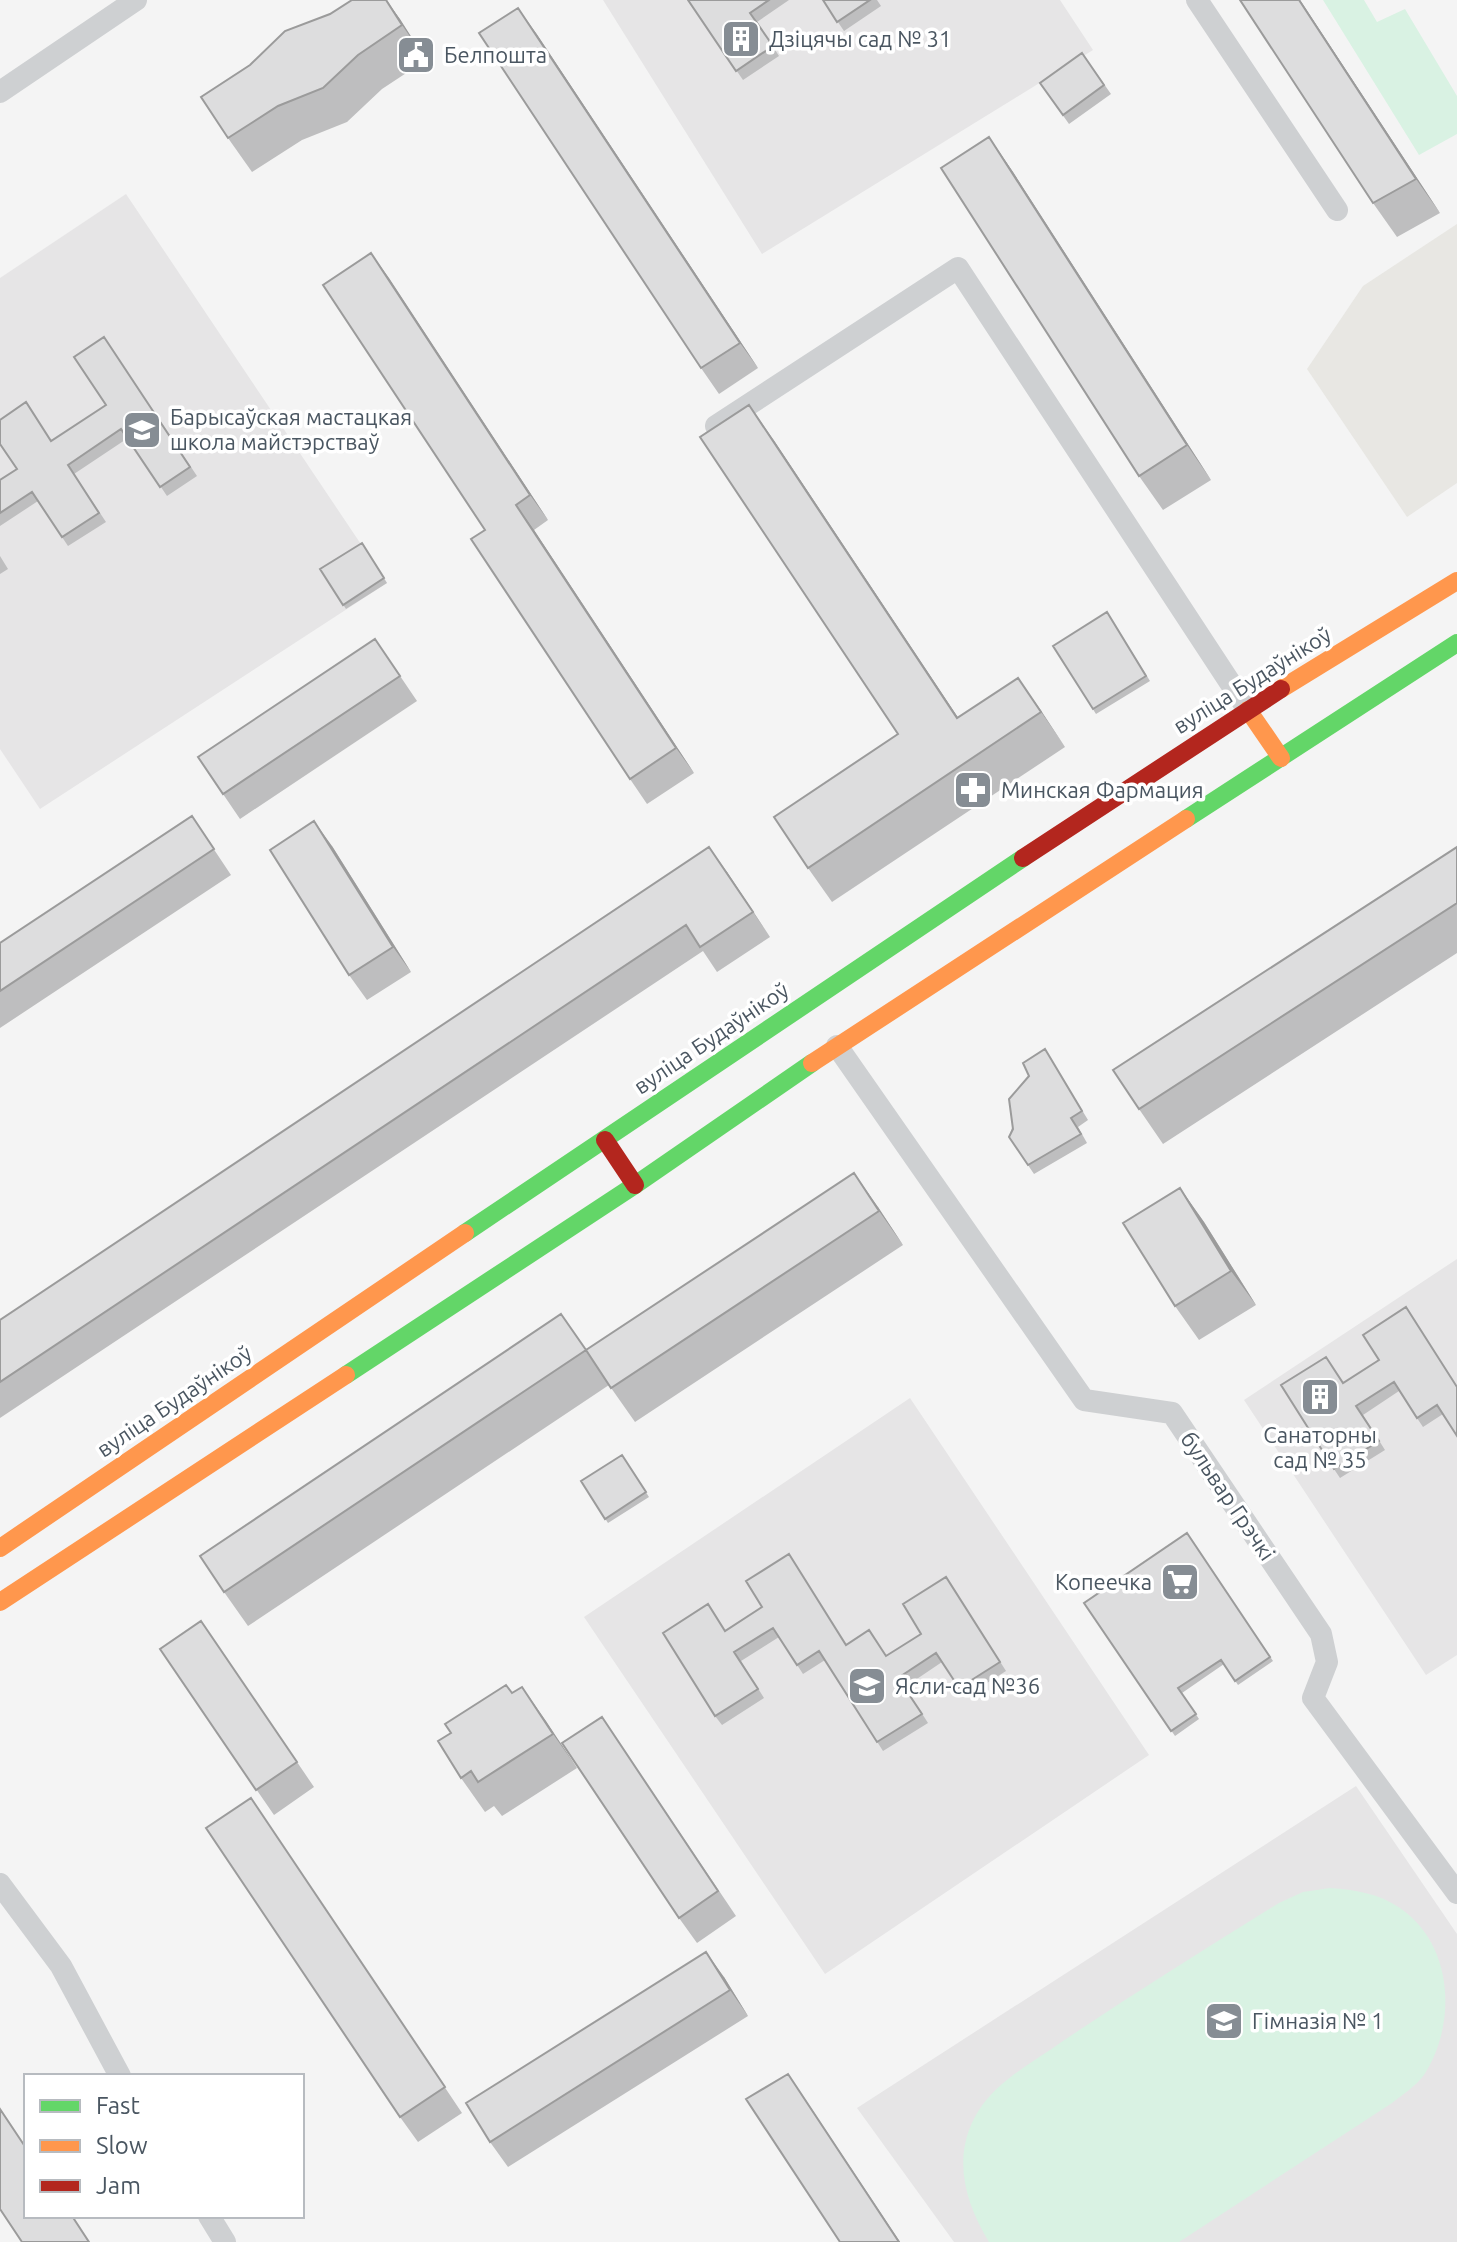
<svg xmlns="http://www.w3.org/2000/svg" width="1457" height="2242" viewBox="0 0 1457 2242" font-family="Ubuntu,sans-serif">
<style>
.commercial{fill:#e8e7e3}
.education{fill:#e6e5e6}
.green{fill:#d9f2e3}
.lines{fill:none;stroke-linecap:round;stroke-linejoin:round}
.street{stroke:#ced0d2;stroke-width:22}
.fast{stroke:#63d668;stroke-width:18}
.slow{stroke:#ff974d;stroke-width:18}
.jam{stroke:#b3261e;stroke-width:18}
.wall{fill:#bebebf}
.shaded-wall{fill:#9b9b9b}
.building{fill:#ddddde;stroke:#9b9b9b;stroke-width:2}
.labels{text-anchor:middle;stroke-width:7;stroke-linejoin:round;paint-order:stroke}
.poi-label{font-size:22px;fill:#4a5661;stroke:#fff;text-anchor:start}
.street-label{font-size:22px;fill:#4a5661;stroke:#fff}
</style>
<rect width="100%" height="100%" fill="#f4f4f4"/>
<path class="commercial" d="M1457 224V483L1407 517 1307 369 1363 286Z"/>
<path class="education" d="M603 0H1060L1093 50 762 254Z
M126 194 387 583 40 809 0 749V278Z
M1457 1259V1655L1426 1675 1244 1400Z
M910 1398 1149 1755 825 1974 584 1617Z
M1356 1786 1457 1934V2242H954L857 2108Z"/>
<path class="green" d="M1323 0H1364L1377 22 1405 9 1457 96V134L1419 155Z
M1330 1888C1355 1890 1378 1893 1400 1908 1454 1945 1457 2024 1424 2075 1416 2086 1402 2095 1392 2103L1179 2242H989C964 2201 951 2154 979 2110 999 2079 1034 2062 1063 2041 1134 1993 1207 1948 1279 1903L1303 1892Z"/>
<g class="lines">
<path class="street" d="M1197 0 1337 210
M0 92 136 0
M716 426 958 268 1248 710
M837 1046 1084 1400 1172 1413 1321 1634 1327 1662 1313 1698 1457 1893
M0 1884 61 1966 120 2076
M209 2216 225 2242"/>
<path class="fast" d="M1186 819 1457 643
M465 1233 1023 858
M346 1375 635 1185 812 1063"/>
<path class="slow" d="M1281 689 1457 581
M1248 710 1281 758
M812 1063 1186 819
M0 1548 465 1233
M0 1602 346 1375"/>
<path class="jam" d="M1023 858 1281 689
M605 1140 635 1185"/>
</g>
<path class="wall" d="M352 0H387L426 60 382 89 347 122 302 140 252 172 228 138 250 65Z
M688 0H789L757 22 779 56 743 80Z
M823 0H877L881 6 844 31Z
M1300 0 1440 213 1397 237 1373 203Z
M536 33 758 368 719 394 701 368Z
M1082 53 1111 94 1069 124 1040 83Z
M989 137 1013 172 1211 480 1163 510 1139 476Z
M371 253 548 520 534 530 694 773 647 804 630 779 485 530Z
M104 337 197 476 167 496 128 438 74 474 106 522 68 546 38 501 0 526V480L17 469 52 441 106 405Z
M773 439 958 718 1018 678 1065 747 832 902 808 868 898 734Z
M362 543 387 583 346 609 320 569Z
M0 556 8 569 0 574Z
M1107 612 1150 681 1096 714 1053 646Z
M375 639 417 701 240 819 223 794Z
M209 842 231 875 0 1028V943Z
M332 846 411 972 367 1000 349 975Z
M1457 847V953L1163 1144 1139 1109Z
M727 872 770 937 717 972 703 951 0 1418V1320Z
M1045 1049 1088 1120 1078 1127 1087 1143 1034 1174 1009 1137 1029 1076Z
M1180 1188 1204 1222 1256 1305 1199 1340 1175 1306Z
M878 1207 903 1245 635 1422 609 1385 248 1626 224 1592 586 1350Z
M1406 1307 1443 1414 1423 1427 1399 1391 1363 1415 1385 1450 1340 1478 1334 1469 1344 1383 1379 1360Z
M622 1455 649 1497 608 1523 581 1481Z
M1187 1533 1273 1661 1238 1685 1224 1664 1182 1693 1199 1719 1175 1736 1084 1603Z
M952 1586 1006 1671 965 1697 942 1662 905 1687 928 1723 883 1751 825 1660 803 1674 779 1637 741 1661 764 1698 722 1725 715 1716 725 1631 762 1607 847 1645 886 1656 921 1634Z
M201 1621 314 1787 274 1815 160 1649Z
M522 1687 577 1768 502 1816 494 1806 485 1812 461 1778 512 1693Z
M602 1717 736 1916 697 1943 679 1918Z
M268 1823 462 2113 418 2142 400 2117Z
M724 1977 748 2016 508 2167 490 2142Z"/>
<path class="shaded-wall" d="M386 0 400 19 426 60 402 25Z
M1299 0H1300L1440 213 1416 179Z
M518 8 536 33 758 368 740 343Z
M989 137 1013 172 1211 480 1187 445Z
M371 253 389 278 548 520 530 495Z
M749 405 773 439 981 752 957 718Z
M516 505 534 530 694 773 676 748Z
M1018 678 1042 712 1065 747 1041 712Z
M314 821 332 846 411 972 393 947Z
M709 847 727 872 770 937 753 912Z
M854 1173 878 1207 903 1245 879 1211Z
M1180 1188 1204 1222 1256 1305 1231 1271Z
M522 1687 546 1721 577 1768 553 1734Z
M706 1952 724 1977 748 2016 730 1990Z
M788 2074 805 2099 900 2242H899Z"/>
<path class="building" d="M352 0H386L402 25 358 55 323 88 278 106 228 138 201 97 250 65 285 31 330 14Z
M688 0H769L750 13 773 46 736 71Z
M823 0H870L837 22Z
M1240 0H1299L1416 179 1373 203Z
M518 8 740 343 701 368 479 33Z
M1082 53 1104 85 1063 115 1040 83Z
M989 137 1187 445 1139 476 941 168Z
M371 253 530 495 516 505 676 748 630 779 471 539 485 530 323 285Z
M104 337 190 467 160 487 121 429 68 465 99 513 62 537 32 492 0 513V480L17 469 0 444V420L26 402 51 441 106 405 74 357Z
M749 405 957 718 1018 678 1041 712 808 868 774 817 898 734 700 437Z
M362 543 384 578 343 605 320 569Z
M1107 612 1146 676 1093 709 1053 646Z
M375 639 400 676 223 794 198 757Z
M192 816 214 849 0 991V943Z
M314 821 393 947 349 975 270 850Z
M709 847 753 912 700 947 686 925 0 1382V1320Z
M1457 847V903L1139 1109 1113 1070Z
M1045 1049 1082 1111 1071 1118 1081 1134 1028 1165 1009 1137 1013 1129 1009 1099 1029 1076 1023 1063Z
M854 1173 879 1211 611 1388 586 1350Z
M1180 1188 1231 1271 1175 1306 1123 1223Z
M1406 1307 1457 1387V1436L1437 1405 1417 1418 1394 1382 1356 1406 1379 1441 1334 1469 1281 1385 1326 1357 1343 1383 1379 1360 1363 1335Z
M561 1314 586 1350 224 1592 200 1556Z
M622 1455 646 1492 605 1519 581 1481Z
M1187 1533 1270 1657 1235 1681 1221 1660 1178 1688 1196 1714 1171 1731 1084 1603Z
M789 1554 846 1645 869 1630 886 1656 921 1634 903 1604 946 1577 1000 1662 959 1688 936 1653 898 1678 922 1714 877 1742 819 1651 797 1665 773 1628 734 1652 758 1689 715 1716 663 1633 708 1604 725 1631 762 1607 746 1581Z
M201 1621 297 1762 256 1790 160 1649Z
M506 1685 512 1693 522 1687 553 1734 478 1782 471 1771 461 1778 438 1741 451 1733 445 1724Z
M602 1717 718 1891 679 1918 562 1743Z
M251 1798 445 2087 400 2117 206 1828Z
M706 1952 730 1990 490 2142 466 2103Z
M788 2074 899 2242H840L746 2099Z
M0 2109 26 2148V2216H72L89 2242H22L0 2209Z"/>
<defs>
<symbol id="building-square" viewBox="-11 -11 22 22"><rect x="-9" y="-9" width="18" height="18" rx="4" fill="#868d94" stroke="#fff"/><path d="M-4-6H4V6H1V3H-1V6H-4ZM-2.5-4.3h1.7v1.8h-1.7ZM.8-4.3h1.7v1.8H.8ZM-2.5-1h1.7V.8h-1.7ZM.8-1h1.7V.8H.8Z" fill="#fff"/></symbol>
<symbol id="civic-square" viewBox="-11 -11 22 22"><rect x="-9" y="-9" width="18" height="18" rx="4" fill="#868d94" stroke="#fff"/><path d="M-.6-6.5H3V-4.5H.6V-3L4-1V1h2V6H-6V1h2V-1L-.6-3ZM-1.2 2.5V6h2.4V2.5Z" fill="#fff"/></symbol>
<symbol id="school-square" viewBox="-11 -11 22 22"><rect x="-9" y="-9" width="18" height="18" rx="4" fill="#868d94" stroke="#fff"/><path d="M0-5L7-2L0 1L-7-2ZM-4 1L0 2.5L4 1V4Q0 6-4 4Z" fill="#fff"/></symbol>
<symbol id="pharmacy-square" viewBox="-11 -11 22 22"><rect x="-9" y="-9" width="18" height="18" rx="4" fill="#868d94" stroke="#fff"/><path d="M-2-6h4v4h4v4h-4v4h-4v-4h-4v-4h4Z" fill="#fff"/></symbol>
<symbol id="supermarket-square" viewBox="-11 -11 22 22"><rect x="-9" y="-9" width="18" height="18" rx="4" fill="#868d94" stroke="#fff"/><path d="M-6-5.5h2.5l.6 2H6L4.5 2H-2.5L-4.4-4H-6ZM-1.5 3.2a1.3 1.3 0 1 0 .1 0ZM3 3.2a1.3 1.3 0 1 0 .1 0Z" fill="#fff"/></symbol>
</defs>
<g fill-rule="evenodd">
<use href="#building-square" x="719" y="17" width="44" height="44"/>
<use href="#civic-square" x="394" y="33" width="44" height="44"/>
<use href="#school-square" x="120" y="408" width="44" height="44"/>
<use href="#pharmacy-square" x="951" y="768" width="44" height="44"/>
<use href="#building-square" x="1298" y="1375" width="44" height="44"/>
<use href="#supermarket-square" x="1158" y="1560" width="44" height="44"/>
<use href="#school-square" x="845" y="1664" width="44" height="44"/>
<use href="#school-square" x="1202" y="1999" width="44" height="44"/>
</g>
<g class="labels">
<g class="poi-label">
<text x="769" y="47">Дзіцячы сад № 31</text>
<text x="444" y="63">Белпошта</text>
<text x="170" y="425">Барысаўская мастацкая<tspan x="170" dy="25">школа майстэрстваў</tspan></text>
<text x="1001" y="798">Минская Фармация</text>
<text x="1320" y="1443" text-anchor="middle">Санаторны<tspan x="1320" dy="25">сад № 35</tspan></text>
<text x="1152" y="1590" text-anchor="end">Копеечка</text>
<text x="895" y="1694">Ясли-сад №36</text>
<text x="1252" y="2029">Гімназія № 1</text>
</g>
<g class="street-label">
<text transform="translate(1252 680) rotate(-32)" y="8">вуліца Будаўнікоў</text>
<text transform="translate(711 1038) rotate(-34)" y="8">вуліца Будаўнікоў</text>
<text transform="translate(174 1401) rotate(-34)" y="8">вуліца Будаўнікоў</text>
<text transform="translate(1228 1496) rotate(56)" y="8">бульвар Грэчкі</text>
</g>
</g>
<rect x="24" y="2074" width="280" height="144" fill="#ffffff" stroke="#b7bbc0" stroke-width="2"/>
<rect x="40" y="2100" width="40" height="12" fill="#63d668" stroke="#b7bbc0" stroke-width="2"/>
<text x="96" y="2114" font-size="24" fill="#4a5661">Fast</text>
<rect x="40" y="2140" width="40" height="12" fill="#ff974d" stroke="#b7bbc0" stroke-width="2"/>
<text x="96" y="2154" font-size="24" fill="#4a5661">Slow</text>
<rect x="40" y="2180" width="40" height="12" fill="#b3261e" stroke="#b7bbc0" stroke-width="2"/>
<text x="96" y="2194" font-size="24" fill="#4a5661">Jam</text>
</svg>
